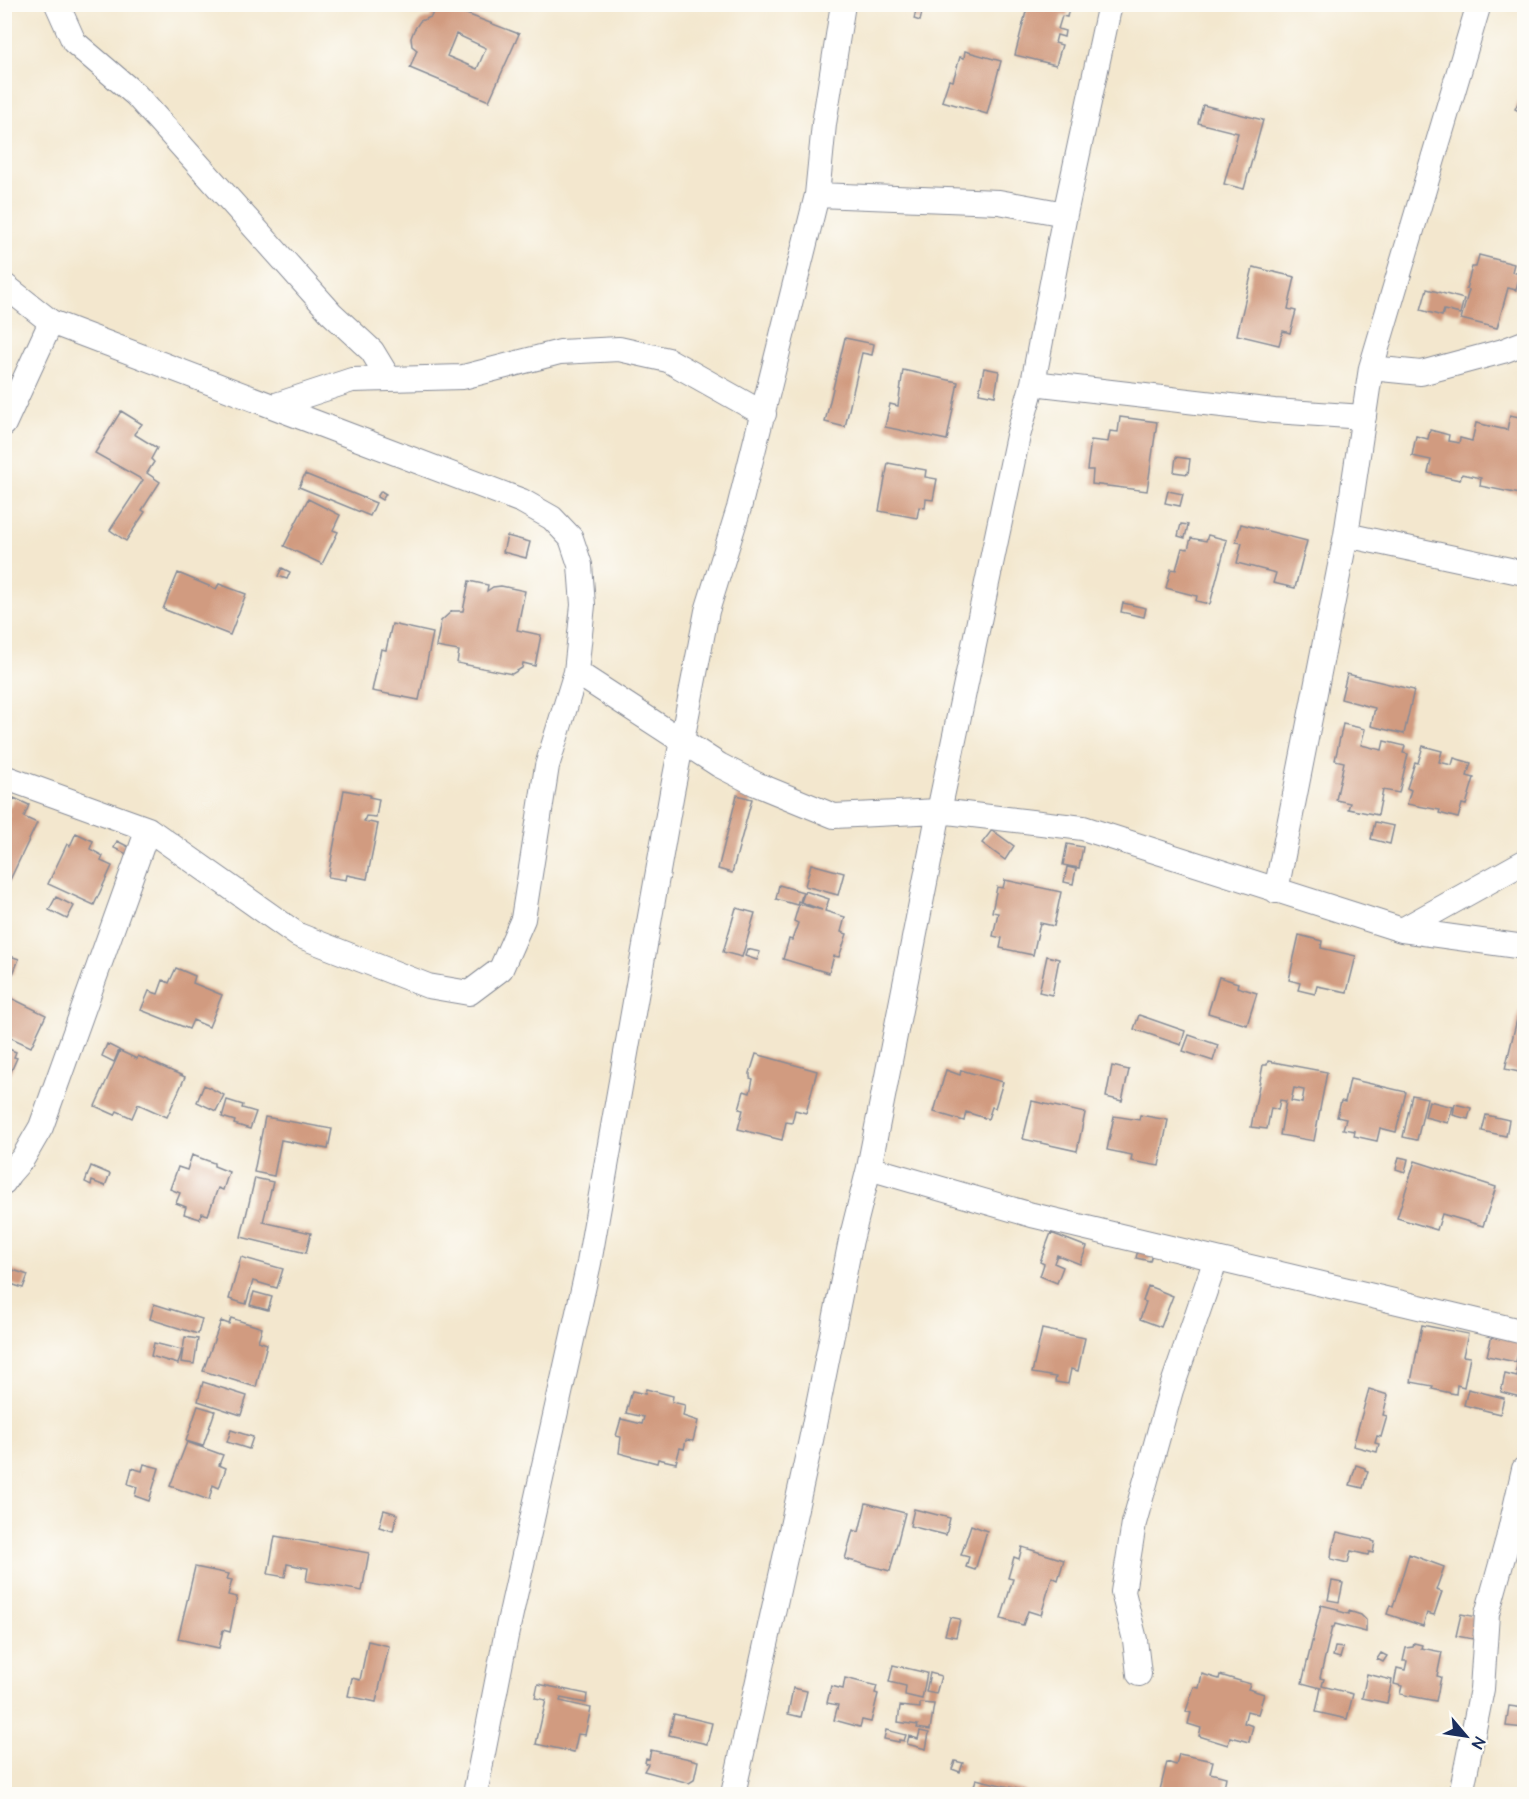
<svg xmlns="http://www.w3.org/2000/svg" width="1529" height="1799" viewBox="0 0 1529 1799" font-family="'Architects Daughter',sans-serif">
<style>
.building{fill:#d19b80;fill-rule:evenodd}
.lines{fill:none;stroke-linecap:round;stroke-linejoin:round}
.minor-casing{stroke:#878b96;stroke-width:26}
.minor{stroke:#fff;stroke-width:24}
</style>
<rect width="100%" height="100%" fill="#fdfcf7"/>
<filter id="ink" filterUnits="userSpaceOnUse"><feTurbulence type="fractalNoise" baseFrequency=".0167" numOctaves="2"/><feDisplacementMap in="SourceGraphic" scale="12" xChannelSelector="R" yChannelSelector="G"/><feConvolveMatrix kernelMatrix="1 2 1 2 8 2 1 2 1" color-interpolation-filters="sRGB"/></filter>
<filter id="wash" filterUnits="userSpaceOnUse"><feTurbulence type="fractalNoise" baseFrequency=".008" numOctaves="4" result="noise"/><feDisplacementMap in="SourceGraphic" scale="24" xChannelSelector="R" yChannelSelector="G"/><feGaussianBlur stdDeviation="1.35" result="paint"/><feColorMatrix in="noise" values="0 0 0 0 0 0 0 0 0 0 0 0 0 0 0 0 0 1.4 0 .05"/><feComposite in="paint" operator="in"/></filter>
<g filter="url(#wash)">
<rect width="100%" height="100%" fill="#f3e7ce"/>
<g id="blocks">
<path class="building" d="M436 4H467L464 13 519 34 489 101 410 68 417 50 412 46 411 38 414 30 420 21 431 17ZM456 34 486 48 477 69 447 56Z
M1028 4H1070L1067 17 1062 16 1058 29 1065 31 1064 37 1057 35 1055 43 1062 45 1056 65 1015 55Z
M917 6 923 8 920 21 914 19Z
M965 51 1001 61 987 114 942 101 949 80 953 81 960 57 964 58Z
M1524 91V114L1515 109Z
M1203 105 1263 120 1244 189 1224 184 1238 133 1198 123Z
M1479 255 1514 264 1512 272 1520 274 1516 290 1508 288 1497 328 1461 319 1469 290 1466 289 1472 267H1476Z
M1253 267 1295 277 1288 309 1296 311 1290 333 1283 331 1279 345 1237 335Z
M1427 289 1464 299 1460 314 1444 310 1442 316 1421 310Z
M845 338 874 344 872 355 862 353 845 427 825 422Z
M984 368 999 371 995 396 979 393Z
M903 370 958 382 947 440 885 427 890 404 898 406Z
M121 411 142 424 134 434 157 448 151 459 154 462 147 473 160 482 142 510 145 512 126 541 110 530 143 480 95 453Z
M1510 415 1524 418V492L1520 491V494L1480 486 1481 478 1462 474 1460 480 1428 473 1431 460 1412 456 1416 436 1428 439 1430 430 1449 435 1448 441 1459 443 1460 438 1472 441 1476 423 1507 430Z
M1120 417 1157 422 1147 491 1092 484 1093 470H1087L1091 440 1108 442 1110 431 1118 432Z
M1176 457 1190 459 1188 474 1174 472Z
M888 463 926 470 925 477 937 479 933 500 926 499 925 508 919 507 917 518 879 511Z
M305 474 376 503 370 516 299 487Z
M381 491 386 494 382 500 377 497Z
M1168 491 1183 494 1180 506 1165 503Z
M308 499 340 515 333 530 338 532 322 564 284 546Z
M1181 524 1188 525 1185 538 1178 536Z
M1241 524 1307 541 1295 588 1273 583 1276 573 1237 563 1242 543 1236 542Z
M1208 535 1227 540 1210 604 1196 601 1197 596 1166 588 1171 569 1176 570 1182 548 1188 549 1191 538 1206 541Z
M507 536 530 542 526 558 503 552Z
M282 568 290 572 287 579 278 576Z
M178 573 216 589 219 584 246 594 230 635 163 609Z
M469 581 488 585 487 591 493 587 501 586 525 591 517 630 541 635 535 666 523 663 522 668 512 674 457 663 459 651 436 647 441 621 452 611H463Z
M1123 603 1146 608 1144 617 1121 612Z
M392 624 433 633 419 700 372 691 381 649 386 650Z
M1347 674 1414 690 1404 734 1371 726 1375 708 1341 699Z
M1343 724 1365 729 1361 745 1382 750 1384 741 1405 746 1403 753 1408 754 1399 793 1383 790 1378 815 1348 809 1350 803 1336 800 1344 762 1335 760Z
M1423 746 1442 751 1439 762 1452 765 1454 758 1471 763 1467 776 1474 778 1466 805 1462 804 1458 818 1439 813 1440 810 1407 804 1411 790 1407 788 1415 762 1418 763Z
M344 790 370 795 369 797 379 799 376 817 366 816 364 821 378 824 367 879 347 875 346 880 328 877Z
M737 795 752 799 732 873 718 869Z
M14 798 29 805 24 817 37 823 9 882 4 879V825L10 814 6 813Z
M1375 822 1394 826 1390 844 1371 839Z
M992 830 1014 846 1005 860 982 843Z
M76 833 93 841 90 849 103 856 101 861 112 866 94 905 48 884 67 844 70 846Z
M117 841 135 850 131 856 114 848Z
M1067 844 1083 847 1079 868 1063 865Z
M811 864 844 873 838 895 805 886Z
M1067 867 1076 869 1073 884 1064 882Z
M1005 880 1061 892 1054 926 1040 923 1033 955 1000 948 1002 938 993 936 998 913 992 912 997 887 1003 888Z
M779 885 803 892 800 902 798 901 797 905 776 899Z
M805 891 829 899 825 911 845 917 841 932 847 934 839 957 834 956 829 973 783 959 789 939 792 940 798 923 794 921 799 904 822 910 801 902Z
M56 897 74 906 67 919 49 910Z
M736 908 755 913 742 957 723 952Z
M1299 935 1322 941 1321 948 1356 956 1347 992 1317 986 1315 994 1298 990 1300 983 1289 980Z
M747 949 760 952 757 960 745 956Z
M4 954 19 959 13 974 4 970Z
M1047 956 1059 959 1052 995 1039 992Z
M176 968 195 976 193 983 222 995 209 1027 193 1020 189 1029 141 1010 149 991 158 994 163 980 169 983Z
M1219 977 1238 983 1237 987 1257 993 1247 1025 1208 1013Z
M5 995 46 1015 31 1047 5 1035Z
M1519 1011 1524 1013V1073L1505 1069Z
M1139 1015 1185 1031 1181 1045 1134 1029Z
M1189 1035 1218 1045 1213 1061 1183 1051Z
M107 1044 119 1050 114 1062 102 1056Z
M4 1047 16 1052 14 1057 17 1058 8 1078 4 1077Z
M120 1051 137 1059 138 1056 185 1077 167 1117 138 1104 132 1118 117 1111 115 1115 95 1106Z
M756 1054 817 1071 806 1113 795 1110 792 1123 786 1122 782 1140 738 1129 743 1110 739 1109 744 1091 750 1093 753 1079 750 1078V1073Z
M1268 1061 1327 1072 1314 1141 1280 1135 1286 1101 1280 1100 1278 1110 1271 1108 1267 1129 1251 1127 1263 1065H1267ZM1294 1088 1304 1090 1302 1103 1291 1101Z
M1112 1066 1129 1070 1122 1101 1106 1097Z
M946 1070 960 1075 961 1070 1003 1082 995 1108 992 1107 988 1119 966 1112 964 1121 934 1112Z
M1350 1079 1406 1092 1396 1132 1380 1128 1377 1141 1354 1136 1355 1131 1343 1129 1346 1119 1337 1117 1341 1101 1345 1102Z
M204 1085 224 1095 216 1111 197 1102Z
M1412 1095 1427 1098 1417 1140 1403 1137Z
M227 1100 243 1105 242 1108 256 1112 250 1129 234 1124 235 1121 222 1117Z
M1032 1101 1085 1113 1077 1151 1023 1139Z
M1429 1101 1453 1107 1448 1123 1425 1117Z
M1455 1104 1471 1108 1468 1119 1453 1115Z
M1140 1115 1168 1120 1159 1166 1131 1161 1132 1155 1107 1150 1114 1116 1139 1120Z
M1486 1115 1509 1120 1506 1136 1482 1131Z
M265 1117 332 1129 328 1149 281 1140 274 1176 254 1172Z
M192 1155 214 1163V1166L229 1172 223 1190 218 1188 208 1215 202 1213 200 1219 184 1214 186 1207 176 1203 180 1193 170 1189 178 1167 187 1170Z
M1399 1157 1408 1159 1405 1172 1396 1169Z
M1415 1161 1496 1187 1483 1226 1442 1214 1437 1230 1397 1218Z
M91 1166 110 1174 105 1186 92 1181 91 1185 85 1182Z
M255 1178 273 1182 263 1222 311 1233 306 1253 241 1237Z
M1051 1233 1087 1247 1080 1264 1057 1255 1054 1263 1063 1267 1057 1283 1040 1276 1044 1264 1040 1262Z
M1139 1246 1153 1250 1150 1261 1136 1258Z
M241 1257 283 1269 277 1288 253 1281 246 1304 229 1299Z
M13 1270 28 1275 23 1288 8 1283Z
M1148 1286 1173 1296 1161 1327 1140 1319 1146 1302 1143 1301Z
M254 1292 272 1297 268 1310 250 1305Z
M154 1304 202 1319 198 1334 150 1319Z
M231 1318 262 1328 258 1341 267 1344 256 1387 203 1371 221 1321 229 1324Z
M1422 1325 1468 1334 1463 1356 1470 1357 1464 1387 1457 1385 1456 1394 1432 1389 1433 1386 1411 1382Z
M1042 1329 1085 1338 1078 1371 1071 1369 1068 1384 1055 1382 1056 1377 1032 1373Z
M1492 1335 1521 1341 1516 1362 1487 1356Z
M185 1337 198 1339 194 1364 181 1362Z
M154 1343 182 1350 178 1364 151 1356Z
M1518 1360 1524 1361V1398L1501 1392 1505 1374 1517 1377 1518 1371H1516Z
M203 1382 247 1396 241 1415 198 1401Z
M646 1389 673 1396 672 1402 685 1405 683 1416 698 1421 693 1441 686 1440 684 1449 680 1448 676 1463 658 1459 657 1463 619 1453 621 1437 616 1436 621 1419 642 1424 644 1417 626 1413 632 1391 645 1394Z
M1369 1389 1388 1395 1383 1415 1387 1416 1381 1437 1377 1436 1375 1443 1379 1444 1377 1452 1353 1446Z
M1468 1389 1504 1398 1500 1414 1464 1405Z
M198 1406 215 1411 203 1446 186 1441Z
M231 1430 253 1437 249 1449 227 1442Z
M187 1442 223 1455 219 1465 226 1468 219 1488 213 1485 209 1500 170 1486Z
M144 1464 159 1468 149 1501 135 1496 137 1487 128 1484 132 1468 142 1471Z
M1356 1465 1365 1468V1470L1368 1471 1363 1488 1350 1485Z
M866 1503 905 1513 890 1571 845 1559 853 1530 859 1532Z
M914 1509 950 1518 946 1535 910 1526Z
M384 1510 397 1514 393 1531 379 1527Z
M971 1525 987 1531 975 1570 966 1567 969 1557 961 1555Z
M1337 1532 1372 1540V1541L1375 1542 1373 1553 1369 1552 1368 1555 1351 1551 1348 1563 1331 1559 1332 1549Z
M275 1536 369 1553 362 1591 306 1581 308 1568 287 1564 285 1577 268 1574Z
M1022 1547 1064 1560 1058 1580 1052 1577 1041 1615 1028 1611 1023 1625 1001 1619 1013 1579 1008 1578 1014 1557 1019 1559Z
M1409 1554 1444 1567 1436 1590 1442 1592 1434 1615 1427 1613 1423 1626 1387 1614 1390 1605 1393 1607Z
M195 1567 229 1574 227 1579 232 1580 228 1595 237 1597 230 1632 223 1630 219 1648 178 1639Z
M1332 1581 1343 1583 1339 1602 1328 1600Z
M1321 1605 1338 1609V1611L1349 1614V1611L1361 1615 1366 1620V1632L1335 1624 1334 1627H1332L1320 1678 1324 1679 1322 1686 1353 1694 1347 1719 1316 1712 1321 1688 1302 1683Z
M1461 1614 1477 1617 1473 1639 1456 1636Z
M950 1617 960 1619 956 1637 945 1635Z
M368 1641 389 1646 376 1702 348 1696 352 1678 360 1680Z
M1414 1643 1422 1645 1421 1648 1442 1652 1437 1676 1441 1677 1436 1701 1400 1694 1402 1686 1394 1684 1397 1668 1405 1670 1407 1661H1403L1406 1648 1413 1647Z
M1335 1647 1343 1648 1340 1658 1333 1656Z
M1381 1653 1387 1656 1383 1662 1377 1659Z
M893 1665 927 1673 922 1699 905 1695 906 1686 889 1682Z
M930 1673 941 1676 936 1694 926 1692Z
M1202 1674 1219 1679 1220 1675 1250 1684 1248 1689 1264 1694 1258 1714 1247 1711 1244 1723 1253 1726 1249 1742 1230 1737 1228 1745 1199 1736 1201 1728 1188 1724 1191 1713 1186 1711 1194 1687 1199 1688Z
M1367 1674 1392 1680 1387 1703 1362 1698Z
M845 1678 877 1686 875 1693 878 1694 871 1722 862 1720 860 1727 834 1720 838 1705 827 1703 831 1686 843 1689Z
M538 1684 587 1694 586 1703 561 1698 560 1701 591 1708 585 1735 578 1734 574 1752 536 1744 546 1700 535 1698Z
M793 1688 807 1691 801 1717 788 1714Z
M920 1703 934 1704 930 1730 917 1728 918 1725 898 1722 900 1706 920 1708Z
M1509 1706 1524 1708V1728L1506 1726Z
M674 1714 712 1723 707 1744 669 1735Z
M886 1730 906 1735 904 1741 899 1740V1742L884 1739Z
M920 1731 929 1733 926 1749 907 1744 909 1736 918 1739Z
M651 1750 698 1761 694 1780 689 1783 644 1771 648 1764 645 1763 646 1758 649 1759Z
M1179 1754 1213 1761 1210 1773 1226 1777 1223 1794H1159L1167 1762 1176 1765Z
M955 1761 963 1763 960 1772 952 1769Z
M976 1779 1026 1791V1794H972Z
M1251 1788 1260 1791 1259 1794H1249Z"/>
</g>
</g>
<g filter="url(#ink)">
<use href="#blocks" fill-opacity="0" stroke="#878b96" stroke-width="1.5"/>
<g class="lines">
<defs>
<path id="minor" d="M57 4 74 42 136 95 331 313 372 351 389 379
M817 195 999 202 1065 214
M4 285 51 322 522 501 552 518 571 538 580 565 583 605 576 672 547 766 523 919 501 969 469 993 428 986 298 935 148 829 4 777
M1371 368 1421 373 1503 351 1524 343
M1033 383 1274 411 1364 417
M273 406 352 380 463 377 560 352 619 349 668 360 764 414
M4 424 51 322
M1346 535 1524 573
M576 672 719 765 756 784 834 816 939 811 1083 828 1402 930 1524 947
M1276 891 1346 535 1371 368 1479 4
M1402 930 1524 862
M869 1168 1032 1215 1524 1332
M4 1182 9 1174 23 1158 41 1127 148 829
M1139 1674 1135 1640 1123 1592 1134 1523 1171 1390 1216 1259
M475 1794 506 1636 589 1263 672 792 707 611 739 508 817 195 824 124 843 4
M733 1794 811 1440 851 1240 869 1168 939 811 1018 436 1033 383 1065 214 1110 4
M1461 1794 1482 1689 1487 1614 1508 1539 1524 1469"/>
</defs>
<use href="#minor" class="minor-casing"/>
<use href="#minor" class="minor"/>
</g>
</g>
<rect width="1529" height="1799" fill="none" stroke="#fdfcf7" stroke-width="24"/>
<g transform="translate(1466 1736) rotate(119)" stroke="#fdfcf7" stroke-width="4.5" paint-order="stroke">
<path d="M0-4.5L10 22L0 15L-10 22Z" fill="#1b2f5e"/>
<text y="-9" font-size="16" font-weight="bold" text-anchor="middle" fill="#1b2f5e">N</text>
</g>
</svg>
